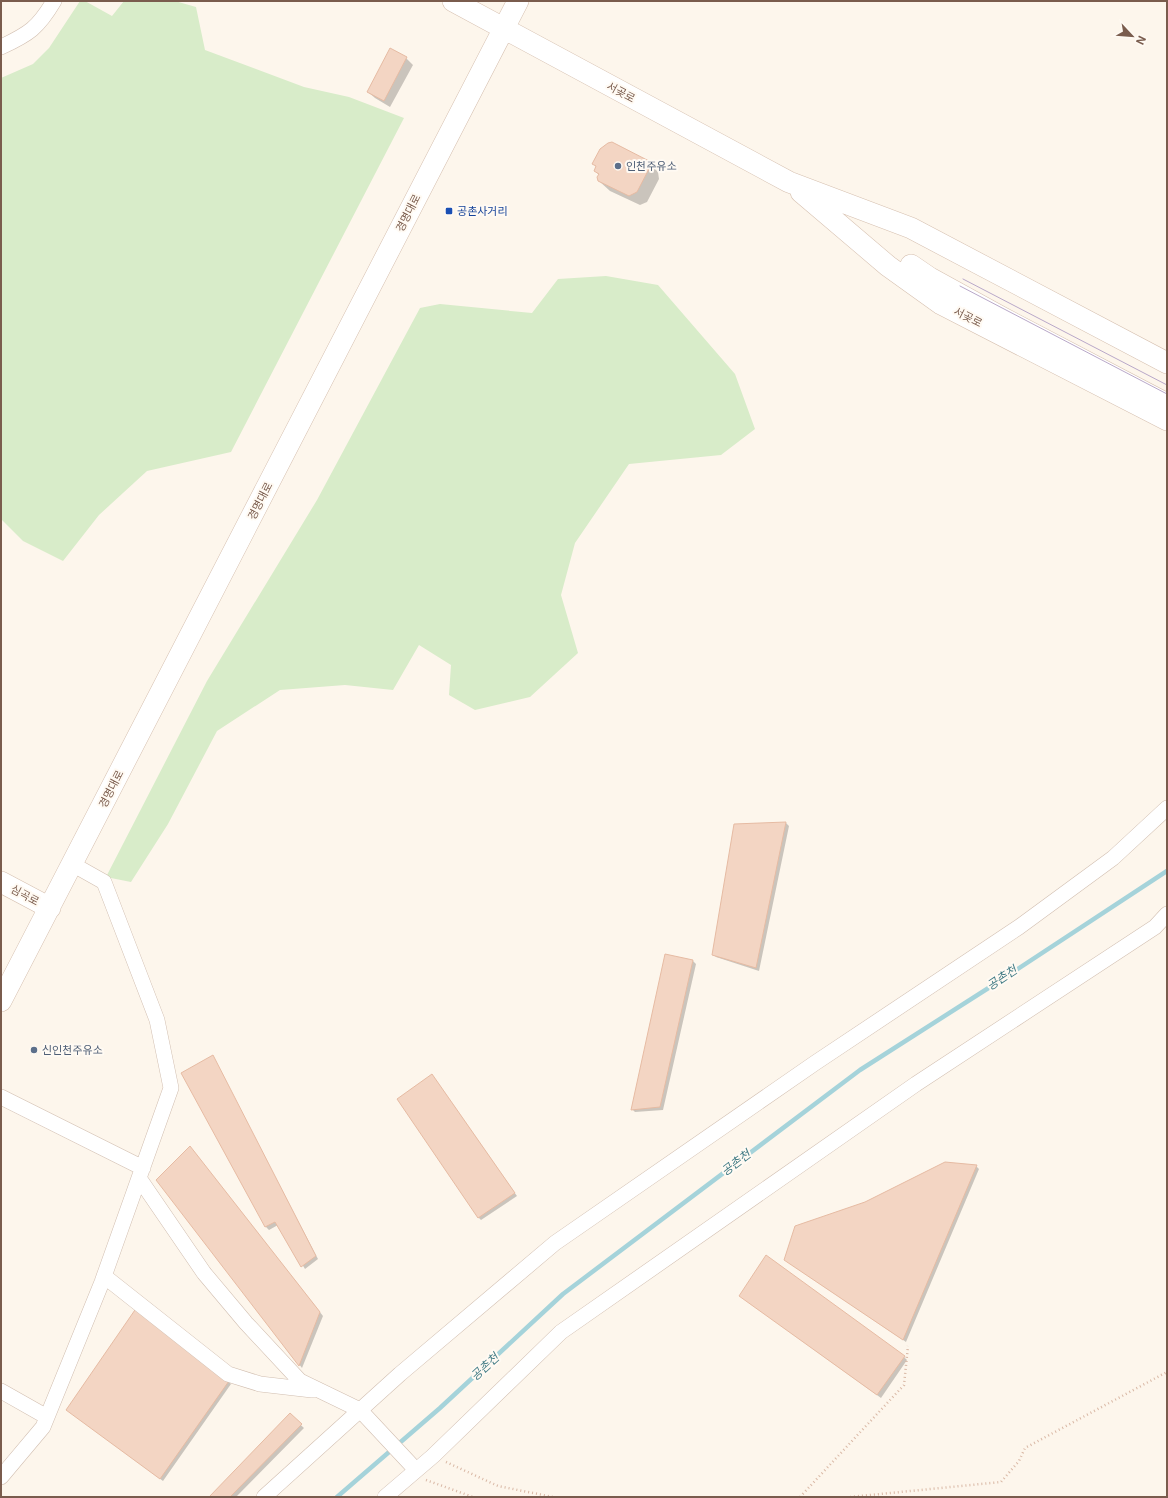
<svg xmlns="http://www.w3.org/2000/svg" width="1168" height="1498" viewBox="0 0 1168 1498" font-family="Inter,'Noto Sans KR',sans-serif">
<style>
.green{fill:#d8ecc9}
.shadow{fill:#0003}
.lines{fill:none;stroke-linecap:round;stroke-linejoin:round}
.stream{stroke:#a5d3da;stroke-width:4.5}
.building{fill:#f3d5c3;stroke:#e6bba3}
.street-casing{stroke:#d1beb0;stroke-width:16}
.secondary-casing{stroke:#d6c0b0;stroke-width:22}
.path{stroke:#d9b8a5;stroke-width:2.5;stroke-dasharray:1 3;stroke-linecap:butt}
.street{stroke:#fff;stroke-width:15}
.secondary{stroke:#fff;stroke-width:21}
.tram{stroke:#b9a8c9;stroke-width:1}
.service-dot{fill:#5c6f8a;stroke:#fffaf3;stroke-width:1.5}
.transit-dot{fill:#1a4fb4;stroke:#fffaf3;stroke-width:1.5}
.labels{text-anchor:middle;stroke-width:4;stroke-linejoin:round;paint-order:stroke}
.street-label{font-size:11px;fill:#7a5c4d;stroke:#fffaf3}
.service-label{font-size:11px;fill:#4e5e75;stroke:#fffaf3;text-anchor:start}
.transit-label{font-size:11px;fill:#164399;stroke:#fffaf3;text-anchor:start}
.water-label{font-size:12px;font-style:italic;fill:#437c86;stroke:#fffaf3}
</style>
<rect width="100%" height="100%" fill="#fdf6ec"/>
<path class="green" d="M80 1H85L112 16 124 1H175L196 7 205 50 304 87 349 97 404 118 231 452 147 471 99 515 63 561 23 541 1 519V78L33 64 49 48Z
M606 276 658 285 735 374 755 429 721 455 629 464 575 543 561 595 578 653 530 697 475 710 449 695 451 665 419 645 393 690 345 685 280 690 217 731 168 824 131 882 106 877 207 681 317 500 420 308 440 304 532 313 558 279Z"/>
<path class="shadow" d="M406 58 413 65 390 107 375 98 368 92Z
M612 143 648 162 658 172 659 179 647 202 640 205 610 191 599 181V175L595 171 597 167 594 164 604 146Z
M786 823 789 826 759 971 716 957 713 954Z
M693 961 696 964 663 1110 635 1112 632 1109Z
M212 1056 318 1259 305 1269 278 1225 269 1230 266 1227 183 1073Z
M432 1075 517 1196 481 1220 478 1217Z
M193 1151 323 1316 302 1368 157 1180Z
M976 1166 979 1169 906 1342 789 1263Z
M740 1296 904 1357 907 1360 881 1398Z
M228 1381 231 1384 163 1481 70 1412Z
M290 1415 304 1428 236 1497H210Z"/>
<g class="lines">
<path class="stream" d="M337 1497 440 1408 563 1294 860 1070 1001 980 1167 871"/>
</g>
<path class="building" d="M390 48 407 57 384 101 367 92Z
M612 142 649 161V169L637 192 629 196 598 181 597 177 599 174 594 171 596 166 592 164 600 149 608 143Z
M786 822 756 968 712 955 734 824Z
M665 954 693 960 660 1107 631 1110Z
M213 1055 316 1256 301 1267 275 1222 265 1227 181 1073Z
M432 1074 515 1193 478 1218 397 1099Z
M190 1146 320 1312 299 1366 156 1180Z
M945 1162 977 1165 903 1340 784 1260 795 1226 865 1202Z
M766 1255 905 1356 877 1395 739 1296Z
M137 1307 229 1381 160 1479 66 1410Z
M290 1413 302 1424 230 1497H209Z"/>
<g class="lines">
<defs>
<path id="street" d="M1 47C29 34 38 28 54 1
M1 1097 143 1168
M139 1178 204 1273 246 1323 300 1381 360 1410 416 1470
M104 1276 228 1374 260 1384 312 1390
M1 1391 47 1417
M1 1477 43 1427 102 1282 171 1088 157 1020 104 882 72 864
M264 1497 400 1374 555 1243 815 1063 1019 927 1113 858 1167 808
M385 1497 433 1456 561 1332 916 1084 1155 927 1167 914"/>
<path id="secondary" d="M453 1 789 182 911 228 1167 363
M801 192 888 266 941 304 1167 420
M911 265 930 278 1001 317 1167 404
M1 882 50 908
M1 1001 518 1"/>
</defs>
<use href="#street" class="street-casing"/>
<use href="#secondary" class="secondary-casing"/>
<path class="path" d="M446 1462 498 1486 553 1497
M426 1480 473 1497
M800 1497 904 1385 908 1346
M850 1497 1001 1482 1019 1461 1025 1448 1167 1372"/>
<use href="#street" class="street"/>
<use href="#secondary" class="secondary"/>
<path class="tram" d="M963 279 1167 385
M960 286 1167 394"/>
</g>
<g class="service-dot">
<circle cx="618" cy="166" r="4"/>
<circle cx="34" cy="1050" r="4"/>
</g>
<rect class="transit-dot" x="445" y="207" width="8" height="8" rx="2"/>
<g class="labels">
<g class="street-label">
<text transform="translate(621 92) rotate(28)" y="4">서곶로</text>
<text transform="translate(408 213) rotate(-63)" y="4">경명대로</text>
<text transform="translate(968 317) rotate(27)" y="4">서곶로</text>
<text transform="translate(260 501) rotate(-63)" y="4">경명대로</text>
<text transform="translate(111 789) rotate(-63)" y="4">경명대로</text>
<text transform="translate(25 895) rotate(28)" y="4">심곡로</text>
</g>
<g class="service-label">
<text x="626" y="170">인천주유소</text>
<text x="42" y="1054">신인천주유소</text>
</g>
<g class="transit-label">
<text x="457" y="215">공촌사거리</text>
</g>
<g class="water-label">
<text transform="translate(1002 978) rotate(-33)" y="4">공촌천</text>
<text transform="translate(736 1163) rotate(-37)" y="4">공촌천</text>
<text transform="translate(485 1367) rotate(-43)" y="4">공촌천</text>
</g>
</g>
<rect width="1168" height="1498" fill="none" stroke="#7a5c4d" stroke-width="4"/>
<g transform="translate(1132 36) rotate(116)" stroke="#fffaf3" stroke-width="3" paint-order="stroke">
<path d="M0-3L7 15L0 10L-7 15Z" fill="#7a5c4d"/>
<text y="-6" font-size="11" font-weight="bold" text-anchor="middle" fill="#7a5c4d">N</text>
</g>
</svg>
